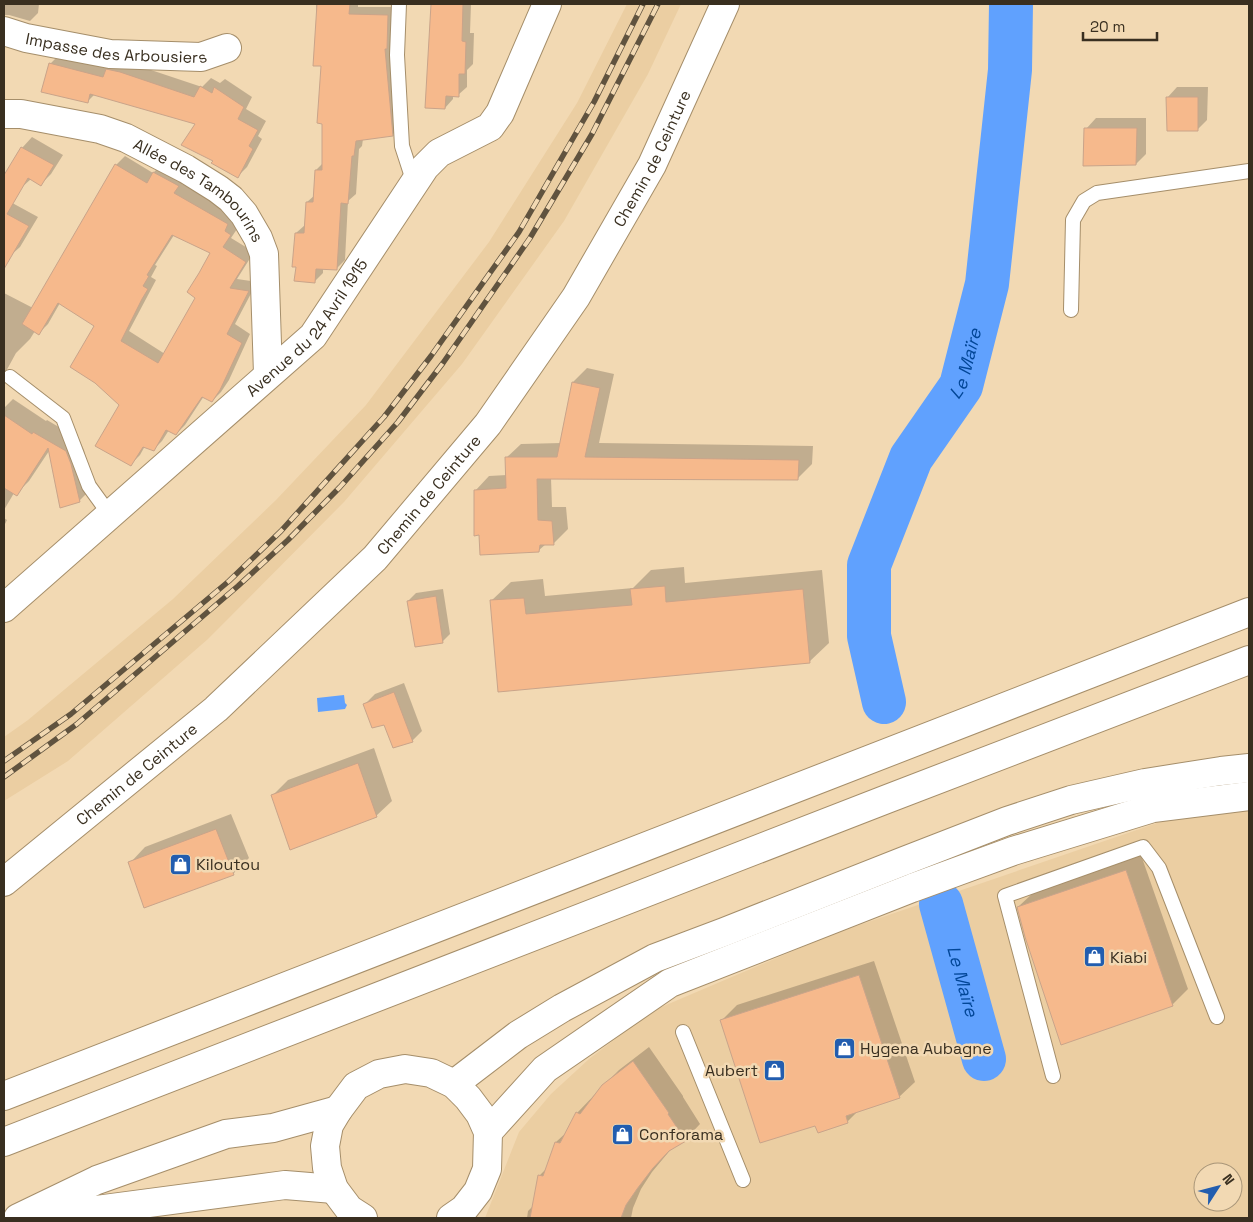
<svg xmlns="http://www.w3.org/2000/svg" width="1253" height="1222" viewBox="0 0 1253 1222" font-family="'Space Grotesk',sans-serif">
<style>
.built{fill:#ebcea2;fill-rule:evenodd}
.water{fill:#60a1fe}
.shadow{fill:#0003;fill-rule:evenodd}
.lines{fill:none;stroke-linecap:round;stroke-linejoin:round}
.river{stroke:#60a1fe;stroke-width:44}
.building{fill:#f6b98c;stroke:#c9a48a;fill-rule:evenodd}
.lane-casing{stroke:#a58e6a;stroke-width:16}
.street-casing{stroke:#a58e6a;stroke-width:30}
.secondary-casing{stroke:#a58e6a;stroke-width:30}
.highway-casing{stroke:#a58e6a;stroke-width:30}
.lane{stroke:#fff;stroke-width:14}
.street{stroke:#fff;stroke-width:28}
.secondary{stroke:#fff;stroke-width:28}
.highway{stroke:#fff;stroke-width:28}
.rail-casing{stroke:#60533f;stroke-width:5.5}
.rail{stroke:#f2d9b3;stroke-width:4;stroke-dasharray:11;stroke-linecap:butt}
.labels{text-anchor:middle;stroke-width:5;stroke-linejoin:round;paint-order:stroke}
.street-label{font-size:16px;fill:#392f20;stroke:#f2d9b3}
.poi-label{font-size:16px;fill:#392f20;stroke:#f2d9b3;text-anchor:start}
.water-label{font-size:18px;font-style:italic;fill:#024697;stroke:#f2d9b3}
</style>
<rect width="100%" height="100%" fill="#f2d9b3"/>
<path class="built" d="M627 4H681L648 74 564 221 462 364 344 502 208 639 68 761 4 801V737L28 720 173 599 276 500 366 405 489 242 577 103Z
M1249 772V1218H485L519 1132 551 1094 589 1059 652 1011 833 934 1163 821ZM1203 1172H1233V1202H1203Z"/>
<path class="water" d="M344 695 345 703 347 705 345 709 318 712 317 698Z"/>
<path class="shadow" d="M4 4H39L38 13 30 21 9 15H4Z
M316 4H358V7H396L400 127 392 135 363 139 362 146 359 149 356 194 348 201 345 260 336 269 323 268V273L314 282 297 266 296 233 305 225 307 202 315 195 316 170 323 163 322 65 318 11H316Z
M445 4H471L470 33H474L473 64 467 70V87L458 95H453V99L445 108 444 12Z
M60 54 130 63 202 87 211 78 220 83 225 79 252 97 246 109 266 121 258 136 262 139 247 167 238 176 215 161 197 124 95 94 87 102 50 64Z
M1177 87H1208L1207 120 1197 130 1167 98Z
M1096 118H1146V154L1136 164 1086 129Z
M32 137 63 155 51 174 41 184 31 179 21 188 4 177 22 148Z
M125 156 153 173 163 163 187 177 182 184 236 215 239 226 231 238 254 252 237 279 257 282 235 324 250 334 229 380 221 392 212 401 204 396 185 425 176 434 169 430 162 441 153 450 145 446 140 455 131 464 120 405 96 326 60 303 48 324 39 333 35 331 30 339 16 353 4 375V293L33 308 116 165ZM174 235 212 252 197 297 165 354 129 331 156 280 151 277 157 266 155 265Z
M5 199 38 217 20 247 10 256 4 253V200Z
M587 368 614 374 599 443 813 446 812 464 798 478H551L552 507H566L568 529 553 544H546L538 551 475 491 489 476 507 475 506 458 521 444 561 443 573 382Z
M13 399 46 421 47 420 79 439 84 450 92 488 79 501 49 451 29 481 16 494 14 493 4 510V408Z
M4 518 7 520 4 526Z
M684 567 685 583 822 570 829 643 809 662 500 691 491 601 511 582 543 579 545 596 633 588 651 570Z
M443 589 450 634 442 642 408 601 416 593Z
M404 683 422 731 412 741 385 723 365 704 375 694Z
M374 748 392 801 376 816 273 795 288 780Z
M231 814 249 858 233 874 130 863 145 847Z
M1141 855 1188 989 1172 1005 1018 907 1034 892Z
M874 961 915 1082 899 1097 859 1110 847 1122 816 1124 722 1020 737 1005Z
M649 1047 683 1096V1097L700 1124 685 1140 672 1148 652 1172 641 1189 633 1208 631 1218H527L528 1211 534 1205 539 1176 548 1167 556 1142 568 1131 577 1113 603 1086 619 1070Z"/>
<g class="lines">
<g class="river">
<path id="s1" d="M884 702 869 636V565L911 458 961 386 987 284 1010 70 1011 4"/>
<path id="s2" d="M941 904 984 1059"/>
</g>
</g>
<path class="building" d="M317 4H350L349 14 388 15 387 49H385L393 136 356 141 354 156H352L348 204 341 203 337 270 316 269 315 283 294 281 296 267H292L295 233H304L306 202H313L315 170H322V124L317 123 321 66H313Z
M431 4H463L462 41 466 42 465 74H459V97L446 96 445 109 425 108Z
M49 63 103 77 106 69 120 72 194 97 200 86 212 93 214 87 244 107 238 119 258 130 249 146 253 149 238 178 211 163 213 161 181 145 195 124 90 94 88 103 41 92Z
M1166 97H1198V131H1167Z
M1084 128H1137L1136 165 1083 166Z
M21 147 54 165 41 186 28 178 7 214 29 226 4 269V175Z
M115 164 147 183 153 172 179 186 174 193 228 224 225 231 231 235 223 247 246 262 230 288 249 291 227 334 242 343 220 390 212 402 202 397 176 435 166 430 154 451 143 447 131 466 95 446 119 405 95 383 70 367 94 326 58 303 39 335 22 324ZM172 235 210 253 199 273 187 292 195 298 158 363 121 341 142 299 148 289 143 286 149 276 147 275Z
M572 382 600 388 585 457 799 460 798 480 537 479 538 520 552 521 554 545H540L539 552 480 555 479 535 474 536V490L506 488 505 457H557Z
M4 415 32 434 33 432 66 451 71 464 80 502 60 508 48 448 17 496 4 488Z
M665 586 666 602 803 589 810 663 498 692 490 600 524 598 526 614 632 605 630 589Z
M436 596 443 643 415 647 407 601Z
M394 692 413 742 393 748 384 725 372 728 363 704Z
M358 763 377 817 290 850 271 795Z
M216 829 234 875 144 908 128 862Z
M1126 870 1173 1006 1061 1045 1025 937 1017 907Z
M859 975 900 1098 846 1116 848 1123 818 1133 815 1126 760 1143 720 1020Z
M633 1061 669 1113 668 1114 686 1141 669 1151 653 1168 637 1189 626 1205 621 1218H530L538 1175 543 1176 555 1142 560 1143 576 1112 580 1114 602 1085Z"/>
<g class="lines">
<defs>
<path id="lane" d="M399 4 397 55 402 146 414 183
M1071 310 1073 220 1084 201 1097 193 1249 171
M10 377 63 418 89 486 110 515
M683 1032 743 1180
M1053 1076 1005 896 1143 847 1159 868 1217 1017"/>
<g id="street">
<path id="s3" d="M4 31 26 38 110 54 201 57 227 48"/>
<path id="s4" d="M4 114H21L100 129 126 138 186 169 218 189 231 199 244 214 258 238 264 254 268 374"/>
<path id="s5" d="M4 608 313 336 425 167 439 153 490 127 500 113 547 4"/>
</g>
<g id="secondary">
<path id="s6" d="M4 882 216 709 375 558 488 424 576 297 652 165 725 4"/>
<path d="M454 1084 518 1035 562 1008 655 958 724 932 904 861 1007 821 1071 800 1145 783 1221 771 1249 768"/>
<path d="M488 1132 545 1069 670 983 912 888 1013 851 1153 808 1249 796"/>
<path d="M18 1218 97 1180 226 1134 273 1128 338 1110"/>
<path d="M36 1218 285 1185 334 1189"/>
<path d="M363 1218 349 1209 334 1189 327 1168 325 1146 329 1125 338 1110 356 1086 379 1074 405 1069 431 1073 454 1084 468 1098 480 1114 488 1132 487 1169 478 1191 464 1209 451 1218"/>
</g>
<path id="highway" d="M4 1096 1249 612
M4 1142 887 799 1249 660"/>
</defs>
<use href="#lane" class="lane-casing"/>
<use href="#street" class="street-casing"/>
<use href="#secondary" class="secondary-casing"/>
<use href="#highway" class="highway-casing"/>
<use href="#lane" class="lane"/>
<use href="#street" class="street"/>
<use href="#secondary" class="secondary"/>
<use href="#highway" class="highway"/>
<defs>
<path id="rail" d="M4 761 71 714 229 581 281 531 384 417 431 356 519 232 594 102 643 4
M4 777 77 724 238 586 288 540 340 487 398 422 443 363 530 238 592 134 658 4"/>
</defs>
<use href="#rail" class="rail-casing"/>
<use href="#rail" class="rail"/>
</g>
<defs>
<symbol id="shop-square" viewBox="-11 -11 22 22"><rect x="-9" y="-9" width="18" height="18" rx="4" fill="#225daf" stroke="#f2d9b3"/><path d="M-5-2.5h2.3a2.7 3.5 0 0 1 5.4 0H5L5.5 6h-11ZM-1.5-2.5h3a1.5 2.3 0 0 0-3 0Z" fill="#fff"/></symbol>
</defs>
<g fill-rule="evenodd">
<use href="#shop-square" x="168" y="852" width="25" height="25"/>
<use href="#shop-square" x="1082" y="944" width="25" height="25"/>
<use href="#shop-square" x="832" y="1036" width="25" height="25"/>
<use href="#shop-square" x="762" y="1058" width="25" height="25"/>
<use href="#shop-square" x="610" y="1122" width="25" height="25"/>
</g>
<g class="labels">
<g class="street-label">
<text dy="6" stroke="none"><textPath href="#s3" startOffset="114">Impasse des Arbousiers</textPath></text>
<text dy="6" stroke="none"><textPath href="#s6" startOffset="981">Chemin de Ceinture</textPath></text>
<text dy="6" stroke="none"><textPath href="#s4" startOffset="216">Allée des Tambourins</textPath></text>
<text dy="6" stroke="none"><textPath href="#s5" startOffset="414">Avenue du 24 Avril 1915</textPath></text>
<text dy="6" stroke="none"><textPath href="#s6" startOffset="576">Chemin de Ceinture</textPath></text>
<text dy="6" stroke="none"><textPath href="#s6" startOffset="171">Chemin de Ceinture</textPath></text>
</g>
<g class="poi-label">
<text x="196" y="870">Kiloutou</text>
<text x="1110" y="963">Kiabi</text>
<text x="860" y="1054">Hygena Aubagne</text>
<text x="758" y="1076" text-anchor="end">Aubert</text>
<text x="639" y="1140">Conforama</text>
</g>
<g class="water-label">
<text dy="6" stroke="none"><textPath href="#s1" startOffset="364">Le Maïre</textPath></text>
<text dy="6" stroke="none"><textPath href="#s2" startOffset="80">Le Maïre</textPath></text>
</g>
</g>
<rect width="1253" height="1222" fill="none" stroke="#392f20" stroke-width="10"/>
<g transform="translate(1218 1187) rotate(54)"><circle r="24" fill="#f2d9b3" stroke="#a89578"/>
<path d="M0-4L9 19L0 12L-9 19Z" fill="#225daf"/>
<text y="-8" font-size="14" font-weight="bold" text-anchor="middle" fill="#392f20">N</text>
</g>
<path d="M1083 32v8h74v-8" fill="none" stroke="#392f20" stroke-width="2.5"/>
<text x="1090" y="32" font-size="15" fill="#392f20" stroke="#f2d9b3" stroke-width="4" paint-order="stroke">20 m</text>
</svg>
